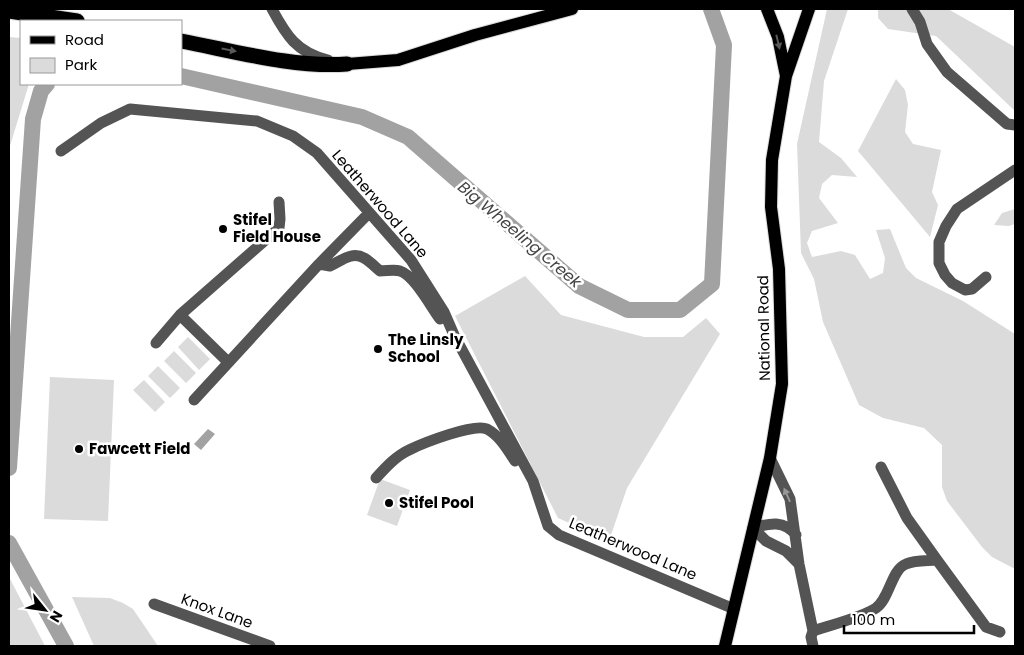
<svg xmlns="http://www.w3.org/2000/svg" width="1024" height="655" viewBox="0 0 1024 655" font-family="Poppins,sans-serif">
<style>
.green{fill:#dbdbdb}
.water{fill:#a2a2a2}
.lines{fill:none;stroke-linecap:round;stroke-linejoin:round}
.river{stroke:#a2a2a2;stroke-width:16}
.major-casing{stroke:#dbdbdb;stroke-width:14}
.highway-casing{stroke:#dbdbdb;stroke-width:17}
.minor{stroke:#545454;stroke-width:11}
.major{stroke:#000;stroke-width:12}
.highway{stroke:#000;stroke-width:15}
.oneway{fill:#595959}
.oneway2{fill:#989898}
.poi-dot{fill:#000;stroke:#fff;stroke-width:2}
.labels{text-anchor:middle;stroke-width:5;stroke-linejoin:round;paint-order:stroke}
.street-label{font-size:15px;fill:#000;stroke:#fff}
.poi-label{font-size:15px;font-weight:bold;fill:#000;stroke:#fff;text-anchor:start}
.water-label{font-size:16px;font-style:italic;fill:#434343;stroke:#fff}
</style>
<rect width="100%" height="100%" fill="#fff"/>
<path class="green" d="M827 9H848L824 81 819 142 841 158 857 177 832 175 822 184 819 198 838 223 812 231 807 243 812 257 841 251 855 255 870 279 883 273 885 258 876 230 890 229 906 268 916 278 963 301 1015 334V569L992 557 982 547 947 501 942 487V445L924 428 883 418 859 405 823 322 814 279 801 253 797 144Z
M878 9H948L1015 47V111L936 36 888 29 878 18Z
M9 37 21 38V84H29L9 149Z
M896 79 905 90 908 105 905 132 913 144 941 150 932 192 938 205 930 237 858 151Z
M1015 209V224L1009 226 994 225 1002 213Z
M525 276 561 315 644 337H683L706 318 720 334 627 488 609 541 558 518 455 316Z
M188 337 210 359 199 370 178 347Z
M174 351 196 373 186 383 164 361Z
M158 366 180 388 170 398 148 376Z
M50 377 114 380 108 521 44 519Z
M144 380 165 402 155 412 133 390Z
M380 479 410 490 397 526 367 515Z
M9 577 45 646H9Z
M72 597 110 598 123 603 133 609 158 646H94Z"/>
<path class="water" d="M208 429 215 434 201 450 194 444Z"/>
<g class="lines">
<path class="river" d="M181 76 362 117 408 137 579 286 628 310H680L712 284 724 45 711 9
M9 468 33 119 41 91 47 84
M9 543 66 646"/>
<defs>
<path id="major" d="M767 9 778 37 786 76
M347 64 398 60 475 35 572 9
M725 646 770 458 782 384 779 269 771 207 772 160 786 76 809 9"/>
<path id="highway" d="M9 11 77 21
M181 41C234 51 294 68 347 64"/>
</defs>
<use href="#major" class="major-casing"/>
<use href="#highway" class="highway-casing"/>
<path class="minor" d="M272 9C286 35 297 53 328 60
M912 9 920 22 927 44 947 72 1007 124 1015 125
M61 151 101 123 130 109 257 121 293 136 317 153 411 260 444 312 454 335 533 481 548 526 559 535 734 609
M319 264 330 266C341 261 352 251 364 258 370 261 375 267 380 271 387 271 394 269 400 271 414 275 431 307 440 319
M986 277 972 289 965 290 952 283 945 275 939 263V242L946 226 957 209 1015 170
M180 315 228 362
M156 343 180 315 279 228 280 219 279 202
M194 400 319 264 369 213
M770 458 790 499 799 564 813 631 811 637 813 646
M881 467 907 518 937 560 986 627 1000 632
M376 478C386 467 396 456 409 450 423 443 474 423 487 429 500 436 507 449 515 461
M796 535C784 520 770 523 753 528L766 541 786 551 799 564
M154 604 270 646
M813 631C830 625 861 618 876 608 890 598 891 570 906 564 915 560 927 561 937 560"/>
<use href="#major" class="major"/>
<use href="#highway" class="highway"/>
</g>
<defs><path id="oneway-solid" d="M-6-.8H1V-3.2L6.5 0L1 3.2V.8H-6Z" transform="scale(1.25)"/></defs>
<g class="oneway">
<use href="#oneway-solid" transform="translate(778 42) rotate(77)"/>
<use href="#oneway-solid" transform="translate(229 50) rotate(11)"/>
</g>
<use class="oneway2" href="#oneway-solid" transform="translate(787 495) rotate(-114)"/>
<g class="poi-dot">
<circle cx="223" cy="229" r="5"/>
<circle cx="378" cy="349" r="5"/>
<circle cx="79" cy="449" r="5"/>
<circle cx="389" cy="503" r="5"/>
</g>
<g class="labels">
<g class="street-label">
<text transform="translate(380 204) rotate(49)" y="5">Leatherwood Lane</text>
<text transform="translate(764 328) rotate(-91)" y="5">National Road</text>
<text transform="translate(633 549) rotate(23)" y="5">Leatherwood Lane</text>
<text transform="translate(217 611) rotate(20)" y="5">Knox Lane</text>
</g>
<g class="poi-label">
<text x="233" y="225">Stifel<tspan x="233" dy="17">Field House</tspan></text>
<text x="388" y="345">The Linsly<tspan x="388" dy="17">School</tspan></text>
<text x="89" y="454">Fawcett Field</text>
<text x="399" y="508">Stifel Pool</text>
</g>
<g class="water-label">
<text transform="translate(520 234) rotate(40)" y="6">Big Wheeling Creek</text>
</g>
</g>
<rect width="1024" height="655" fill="none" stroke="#000000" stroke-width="20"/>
<rect x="20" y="20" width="162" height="65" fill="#ffffff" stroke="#999999"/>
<rect x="30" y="36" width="25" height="8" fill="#000000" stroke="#999999"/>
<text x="65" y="45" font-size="15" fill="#000000">Road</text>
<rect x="30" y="58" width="25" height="15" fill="#dbdbdb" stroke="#999999"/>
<text x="65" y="70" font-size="15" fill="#000000">Park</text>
<g transform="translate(45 610) rotate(120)" stroke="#ffffff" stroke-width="4" paint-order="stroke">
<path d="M0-4L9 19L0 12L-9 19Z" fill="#000000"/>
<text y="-8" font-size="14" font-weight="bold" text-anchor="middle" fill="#000000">N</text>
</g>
<path d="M844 625v8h130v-8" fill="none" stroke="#000000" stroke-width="2.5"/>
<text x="852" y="625" font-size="15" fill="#000000" stroke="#ffffff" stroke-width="4" paint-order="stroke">100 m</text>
</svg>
